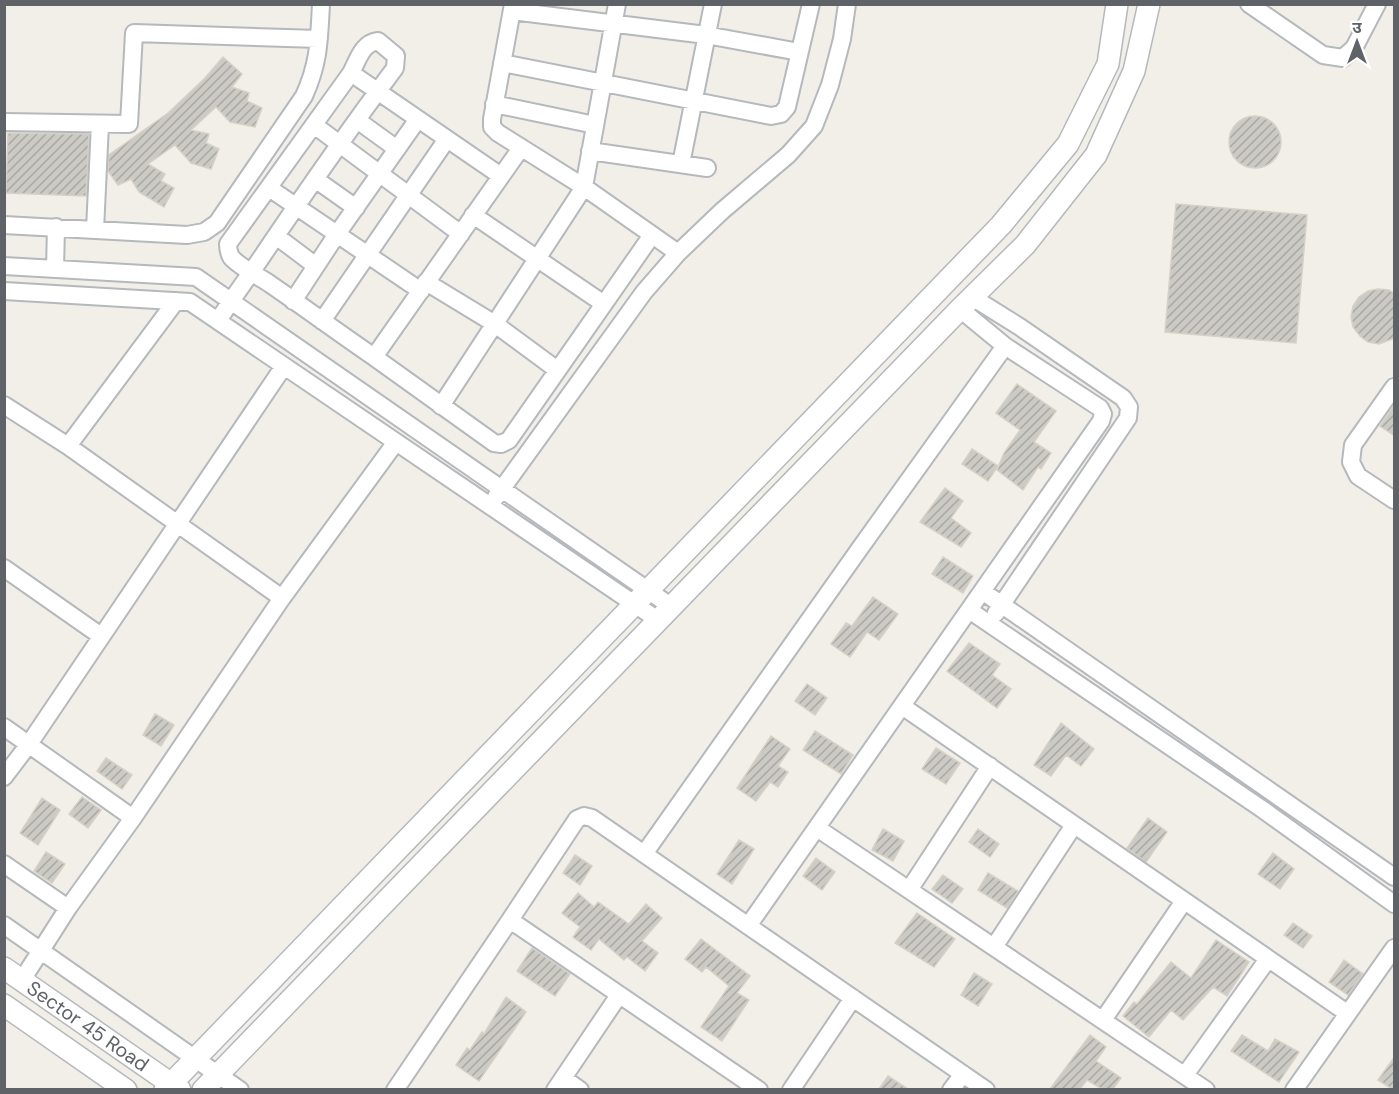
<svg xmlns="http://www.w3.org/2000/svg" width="1399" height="1094" viewBox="0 0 1399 1094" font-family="'DM Sans','Noto Sans Devanagari',sans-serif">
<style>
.building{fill:url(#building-hatch);stroke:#d6d1c6;stroke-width:1.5}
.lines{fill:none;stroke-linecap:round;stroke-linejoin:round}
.minor-casing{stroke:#b5b8bc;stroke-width:20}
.tertiary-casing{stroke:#b5b8bc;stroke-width:24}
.minor{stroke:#fff;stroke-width:16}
.tertiary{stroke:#fff;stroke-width:21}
.labels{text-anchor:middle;stroke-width:4.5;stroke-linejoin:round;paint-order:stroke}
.street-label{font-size:20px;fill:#5f6368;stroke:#fff}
</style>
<defs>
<pattern id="building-hatch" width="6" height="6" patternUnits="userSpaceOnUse" patternTransform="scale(1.5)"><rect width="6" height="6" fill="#cccac5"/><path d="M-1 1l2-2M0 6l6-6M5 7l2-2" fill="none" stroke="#a9a8a4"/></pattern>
</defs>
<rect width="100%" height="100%" fill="#f1efe8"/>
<path class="building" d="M223 57 242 74 232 87 249 93 247 101 262 108 255 127 230 122 216 107 191 130 209 134 206 143 219 149 211 169 191 163 175 145 148 164 165 174 161 181 174 188 164 207 139 192 131 179 118 185 108 171 109 155 168 113 205 78Z
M1229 142a26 26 0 1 1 52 0a26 26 0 1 1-52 0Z
M8 133 89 134 86 196 6 193Z
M1176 204 1307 215 1296 343 1165 332Z
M1378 289 1389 290 1395 294V338L1379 344 1368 342 1360 336 1353 327 1351 317 1353 306 1359 297 1368 291Z
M1017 384 1056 411 1034 442 1051 453 1041 469 1038 467 1023 490 997 470 1004 453 1020 430 996 413Z
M1395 404V436L1380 426Z
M972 449 998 466 988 481 962 464Z
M945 488 963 501 951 518 971 533 961 547 920 522Z
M943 557 973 576 963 593 932 574Z
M873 597 898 614 879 640 867 632 850 657 831 644 846 623 852 626Z
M969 643 1000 664 992 675 1011 689 997 708 947 671Z
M807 684 827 698 815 715 795 701Z
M155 714 174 725 161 746 143 735Z
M1061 723 1094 749 1081 766 1066 755 1051 776 1034 765Z
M815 731 853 755 841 774 803 750Z
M771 736 790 749 778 766 788 772 778 787 770 782 756 801 737 788Z
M936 748 960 763 946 784 922 769Z
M106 758 132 775 122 789 97 771Z
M82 797 101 810 88 828 69 814Z
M42 798 60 810 38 845 20 833Z
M1148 818 1167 832 1146 862 1127 848Z
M883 829 904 841 893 861 872 850Z
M978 829 999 844 990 857 969 842Z
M739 840 754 849 732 884 717 874Z
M46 852 65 864 52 883 34 871Z
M1273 853 1294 869 1280 889 1258 874Z
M575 855 592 866 580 885 563 873Z
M816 858 835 872 822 890 803 876Z
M988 873 1018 891 1007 908 978 890Z
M943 875 963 889 952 903 932 889Z
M578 893 594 907 598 902 629 924 646 904 662 918 642 941 658 953 645 971 627 957 624 960 599 939 591 950 573 937 580 927 562 913Z
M917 913 955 939 934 967 895 943Z
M1293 923 1312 936 1303 948 1284 935Z
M701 939 750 976 737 993 749 1000 722 1041 701 1027 729 986 706 967 702 972 685 959Z
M1216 940 1249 962 1227 996 1213 987 1183 1020 1171 1010 1149 1037 1123 1016 1134 1002 1137 1004 1171 962 1191 978Z
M532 948 570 974 555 996 517 971Z
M1344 960 1363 974 1348 995 1329 982Z
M974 973 992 984 978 1006 961 995Z
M506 997 526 1012 479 1081 456 1065 467 1048 470 1050 482 1032 484 1034Z
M1090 1035 1106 1047 1096 1061 1121 1078 1113 1089H1102L1087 1080 1080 1089H1050Z
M1242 1035 1268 1051 1275 1039 1299 1052 1279 1082 1231 1051Z
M1395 1056V1089H1392L1378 1080Z
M888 1076 908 1089H879Z"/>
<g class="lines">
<defs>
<path id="minor" d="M513 4 492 119V127L498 133 584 187 678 253
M1249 4 1323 55 1343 58 1354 48 1377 4
M512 11 706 35 799 52
M502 63 771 116 781 114 787 107 811 4
M351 73 501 176
M494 104 595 125
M357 120 397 149
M4 122 129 124 134 33 319 39
M314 125 461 234
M521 148 374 357 494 443 501 444 509 440 652 235
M590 151 707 168
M681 164 713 4
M315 179 356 208
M269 188 421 291
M473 215 604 304
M4 225 187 235 204 232 217 223 304 96C319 63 319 41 321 4
M95 230 100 124
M276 236 316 266
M4 266 196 277 672 607
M55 269 56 227
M426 282 495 324 556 369
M4 291 190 302 658 620
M972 297 1020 327 1123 398 1129 407 1128 418 996 613
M293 301 337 234 418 119
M960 309 1005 346 1100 408 1103 414
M218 321C233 297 250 275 265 252 307 190 350 128 395 68L396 56 378 41C362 43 358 60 351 73L228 244C228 248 229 253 231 257 238 266 260 277 270 284 305 308 339 333 374 357
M322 321 447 139
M1394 387 1353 445 1351 462 1358 476 1394 500
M4 405 68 446 282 598
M441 406 584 187 617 4
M68 446 176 301
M496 497 644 292 678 253 722 211 788 155 814 126 830 85 842 39 847 4
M4 568 101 636
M982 591 1394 877
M969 610 1262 809 1394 904
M902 706 1347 1013
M4 727 133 818
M4 777 29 744 284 366
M817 828 1206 1090
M644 854 858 551 1005 346
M4 864 68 908
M909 890 990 766
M510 920 759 1090
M4 925 240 1090
M748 926 1101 421 1103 414
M994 947 1074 825
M22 980 68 908 133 818 282 598 396 442
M1103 1020 1184 901
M1185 1075 1268 959
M563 1078 580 1090
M395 1090 510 920 577 819 584 816 592 818 986 1090
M555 1090 619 995
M791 1090 853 998
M951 1090 963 1074
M1294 1090 1394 948"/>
<g id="tertiary">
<path id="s1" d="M4 968 180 1090"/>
<path d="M4 1005 126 1090"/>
<path d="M165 1090 1001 225 1068 144 1108 64 1117 4"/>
<path d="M203 1090 960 309 1025 245 1096 155 1134 71 1149 4"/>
</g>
</defs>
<use href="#minor" class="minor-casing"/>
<use href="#tertiary" class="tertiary-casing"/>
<use href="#minor" class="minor"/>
<use href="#tertiary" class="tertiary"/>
</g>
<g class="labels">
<g class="street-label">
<text dy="7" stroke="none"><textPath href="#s1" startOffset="102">Sector 45 Road</textPath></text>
</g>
</g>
<rect width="1399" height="1094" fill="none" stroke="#5f6368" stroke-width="12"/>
<g transform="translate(1357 42)" stroke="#ffffff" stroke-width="4.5" paint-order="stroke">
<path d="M0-4.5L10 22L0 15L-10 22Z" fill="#5f6368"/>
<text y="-9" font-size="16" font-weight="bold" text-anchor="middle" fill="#5f6368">उ</text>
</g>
</svg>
